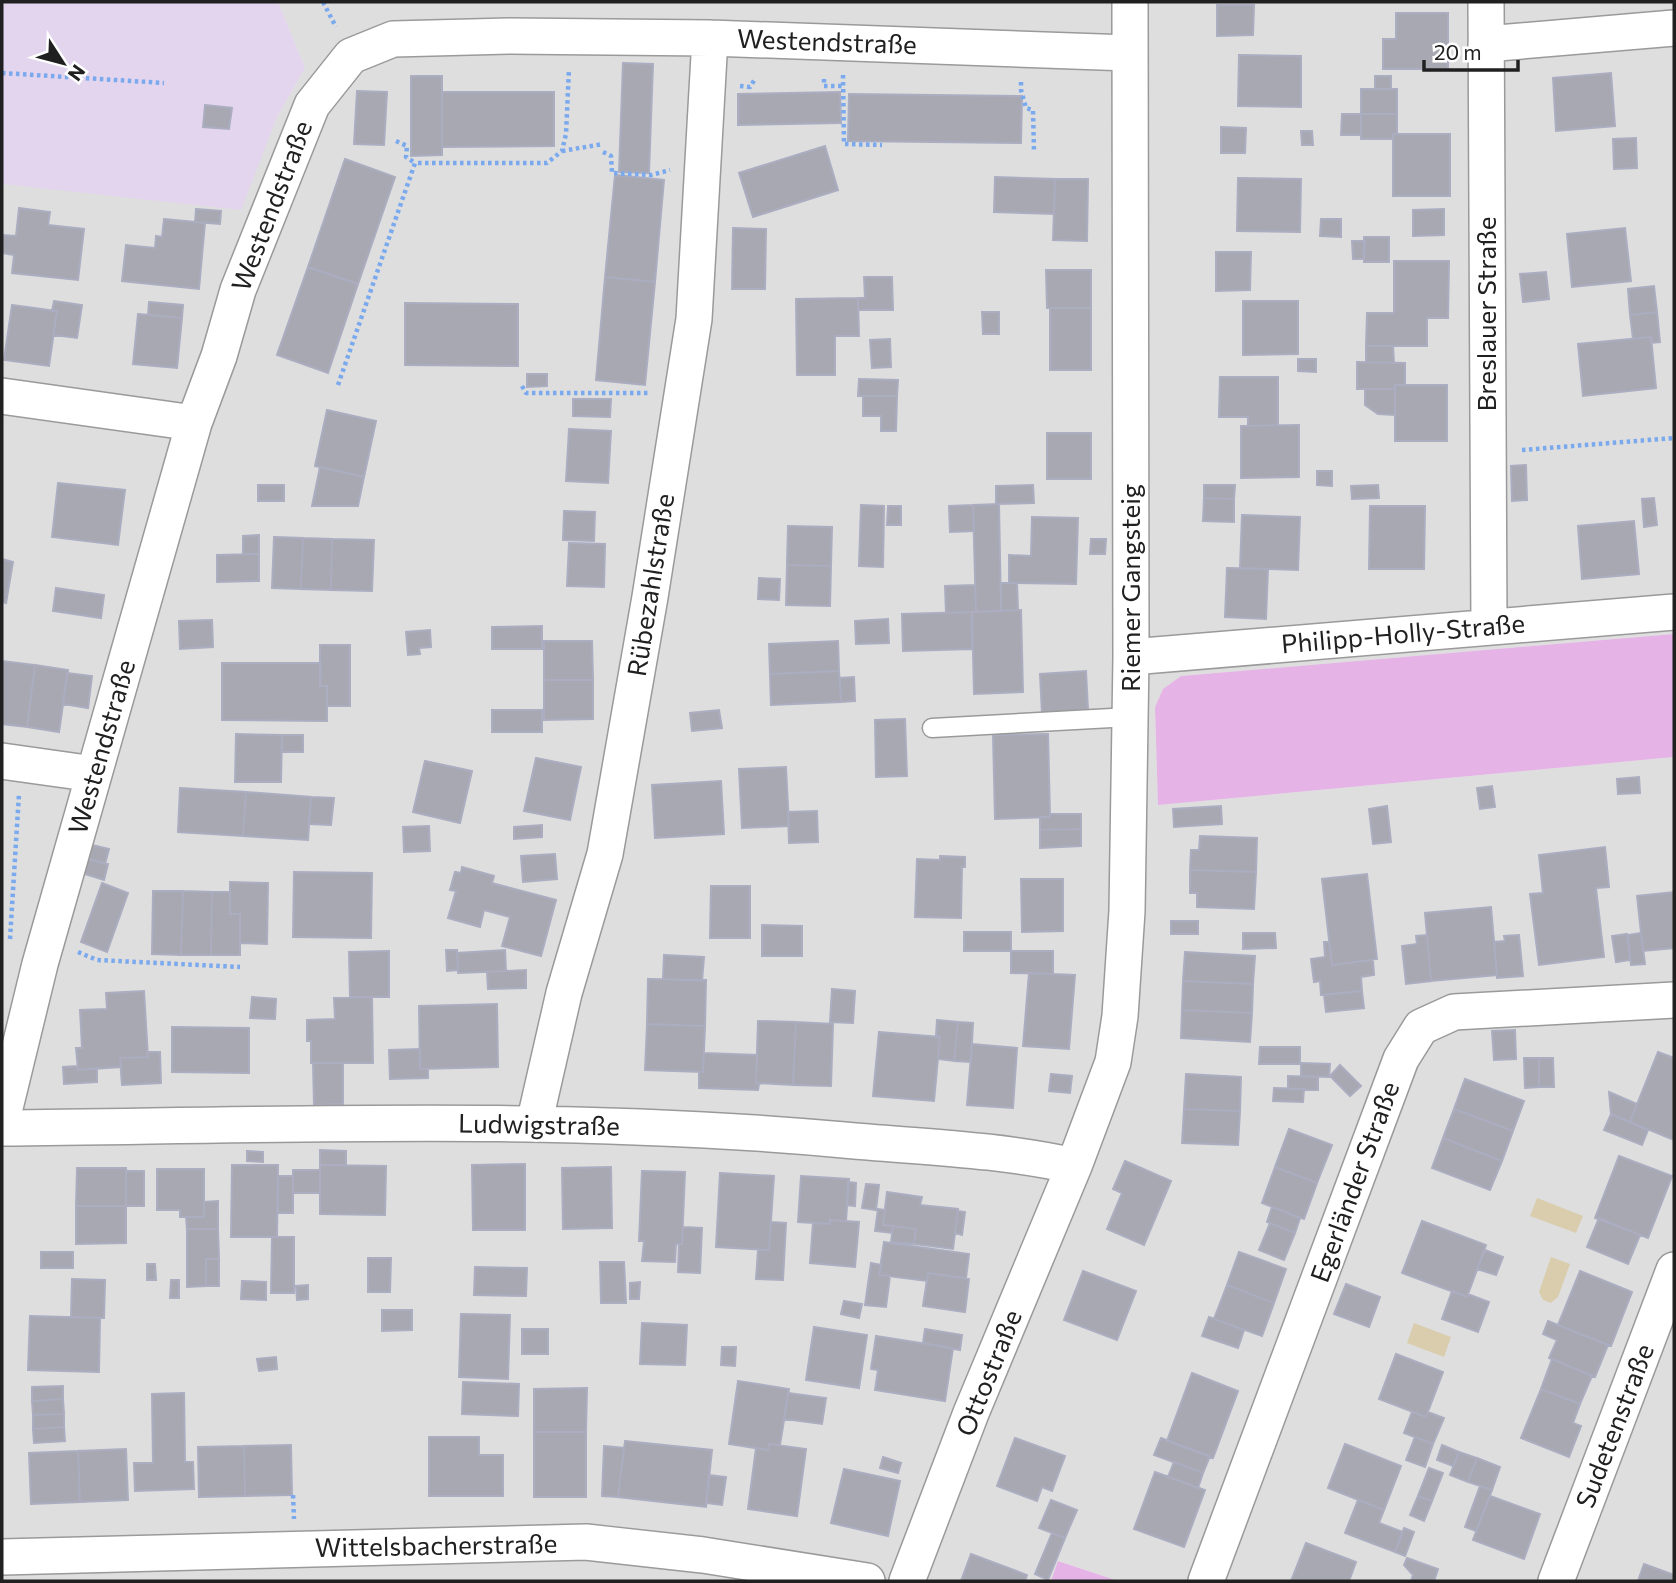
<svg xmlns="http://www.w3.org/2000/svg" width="1676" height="1583" viewBox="0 0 1676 1583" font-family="Commissioner,sans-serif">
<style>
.residential{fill:#dedede}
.farmland{fill:#e3d5ed}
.grass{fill:#e5b3e5}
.water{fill:#d9cdad}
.building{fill:#a7a8b2;stroke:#abadc0;stroke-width:2}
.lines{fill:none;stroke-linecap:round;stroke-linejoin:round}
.service-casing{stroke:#9a9a9a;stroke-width:21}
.minor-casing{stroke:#9a9a9a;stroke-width:38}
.path{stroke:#7ba9ee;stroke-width:4.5;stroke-dasharray:3.5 3.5;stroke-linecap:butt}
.service{stroke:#fff;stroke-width:18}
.minor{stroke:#fff;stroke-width:35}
.labels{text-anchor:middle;stroke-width:5;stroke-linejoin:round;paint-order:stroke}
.street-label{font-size:26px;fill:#202020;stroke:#fff}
</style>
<rect width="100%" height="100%" fill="#e9e8f0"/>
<path class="residential" d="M278 2H1674V634L1181 676 1163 689 1155 707 1158 805 1674 757V1581H1118L1059 1561 1051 1581H2V184L19 185 277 117 305 68Z"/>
<path class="farmland" d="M2 2H278L305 68 277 117 241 210 2 184Z"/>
<path class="grass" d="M1674 634V757L1158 805 1155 707 1163 689 1181 676Z
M1058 1561 1118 1581H1051Z"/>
<path class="water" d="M1537 1198 1583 1216 1576 1233 1530 1216Z
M1551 1257 1570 1264 1558 1297 1551 1303 1543 1300 1539 1292Z
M1414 1323 1451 1337 1444 1357 1407 1343Z"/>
<path class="building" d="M1217 5H1254L1253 35 1217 36Z
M1396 13H1448V69H1383V39H1396Z
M1239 55 1301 56V107L1238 106Z
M623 63 653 64 649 173 619 172Z
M1611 73 1615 126 1556 131 1553 78Z
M411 76H442V155L411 156Z
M1375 76H1391V89H1375Z
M1361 89H1397V114H1361Z
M357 91 387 92 384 145 354 144Z
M442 92H554V146L442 147Z
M840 92 841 123 738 125V94Z
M849 94 1022 96 1021 143 848 141Z
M205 105 232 108 229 129 203 127Z
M1342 114H1361V135H1341Z
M1361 114H1397V134H1393V139H1361Z
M1221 127 1246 128 1245 153H1221Z
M1301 131H1312L1313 145H1302Z
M1393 134H1450V196H1393Z
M1636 138 1637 168 1614 169 1613 139Z
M825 146 838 190 753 217 739 173Z
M345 159 395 177 358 284 308 267Z
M615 175 664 180 655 282 605 277Z
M995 177 1055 179 1054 214 994 212Z
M1238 178 1301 179 1300 232 1237 231Z
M1055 179H1088L1087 241 1053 240Z
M19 208 50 212 48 225 84 229 78 280 12 273 14 255 2 253V235L16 236Z
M196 209 221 211 220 224 195 222Z
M1444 209V235L1413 236V210Z
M164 219 205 223 199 289 122 281 126 245 155 248 156 236 162 237Z
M1321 219H1341V237L1320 236Z
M733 228 766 229 765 289H732Z
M1625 228 1631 281 1572 287 1567 234Z
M1364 237H1389V262H1364Z
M1352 241H1365L1364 259H1353Z
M1216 252H1251L1250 290 1216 291Z
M1394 261H1449L1448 318H1427V346H1366L1367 313H1394Z
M308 267 358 284 328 373 277 355Z
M1046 270H1091V308H1047Z
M1546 272 1549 299 1523 302 1520 274Z
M605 277 655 282 645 385 596 380Z
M864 277H892L893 310H858V298H865Z
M1654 286 1657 312 1630 315 1628 289Z
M858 298 859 336H835V375H797L796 299Z
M54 301 82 305 77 338 53 335 57 311H52Z
M1243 301H1298V354L1243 355Z
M149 302 183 305 182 318 148 315Z
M405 303 518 304V366L405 365Z
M12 305 57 311 49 366 4 360Z
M1050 308H1091V370H1050Z
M982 312H999V334H983Z
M1657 312 1660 342 1651 343V337L1633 339 1630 315Z
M138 314 182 318 177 368 133 364Z
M1651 337 1656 388 1583 396 1578 344Z
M890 339 891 367 872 368 870 340Z
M1366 346H1393L1394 363 1366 362Z
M1298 359H1316V372L1298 371Z
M1357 362 1405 363V385H1395V389H1357Z
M527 374H547V386L527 387Z
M1220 377H1278V425L1248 426V417H1219Z
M859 379 898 380 897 396H858Z
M1395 385H1447V441H1395Z
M1365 389H1395V415L1378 414 1365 405Z
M863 396H897L896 431H881V416H863Z
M573 399H611L610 417 573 416Z
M327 410 376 421 364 477 315 466Z
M1299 425V477L1241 478V426Z
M569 429 611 431 608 483 566 481Z
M1047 433H1091V479H1047Z
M1526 465 1527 500 1512 501 1511 466Z
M320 467 364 477 358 506H312Z
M1317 471H1332V486L1317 485Z
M58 483 125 490 118 545 52 537Z
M258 485H284V501H258Z
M1033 485 1034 503 996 504V486Z
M1204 485H1235L1234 499 1204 498Z
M1378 485 1379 498 1352 499 1351 486Z
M1204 498 1234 499V522L1203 521Z
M1654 498 1657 525 1644 527 1642 499Z
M999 504 1001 611 976 612 973 505Z
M861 505 884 506 883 567 859 566Z
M973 505 974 531 950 532 949 506Z
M888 506H901V525H887Z
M1370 506H1425L1424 569H1369Z
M564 511 595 512 594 541 563 540Z
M1242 515 1300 517 1298 570 1240 568Z
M1032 517 1078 518 1076 584 1009 583V555L1031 556Z
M1634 521 1639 574 1582 579 1578 526Z
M788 526 832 527 831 566 787 565Z
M259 535V554H243V536Z
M274 537 303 538 301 589 272 588Z
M303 538 332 539 331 590 301 589Z
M332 539 374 540 372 591 331 590Z
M1091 539H1106L1105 554H1090Z
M569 543 605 544 604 587 567 586Z
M259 554V581L217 582V555Z
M2 559 13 562 6 603 2 602Z
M787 565 831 566 830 606 786 605Z
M1227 568 1268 569 1266 619 1225 617Z
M759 578 780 579 779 600 758 599Z
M1001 583H1017L1018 610 1001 611Z
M975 585 976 612 946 613 945 586Z
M56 588 104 595 101 618 53 611Z
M1021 610 1023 692 974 694 972 612Z
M972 612V649L903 651 902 614Z
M888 619 889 643 856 644 855 621Z
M212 620 213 647 180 649 179 621Z
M542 626V649H492V627Z
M430 630 431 647 419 648 420 654 408 655 406 632Z
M544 641H592L593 680H544Z
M838 641 839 671 770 674 769 644Z
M320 645H350V706H327V686H320Z
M2 661 35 665 27 727 2 724Z
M222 663H321L320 686H327V721L222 720Z
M35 665 68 670 59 732 27 727Z
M839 671 841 702 771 705 770 674Z
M1086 671 1088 710 1042 713 1040 674Z
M67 673 92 676 88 708 63 704Z
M854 677 855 701 841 702 840 678Z
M544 680H593V719L544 720Z
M492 710H542V732H492Z
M719 710 722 728 692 731 690 713Z
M905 719 907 776 876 777 875 720Z
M236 734 282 735 281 782H235Z
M1048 734 1050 817 995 819 993 735Z
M282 735H303V752H282Z
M536 758 581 767 570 820 524 811Z
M425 761 472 771 460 823 413 812Z
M786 767 789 826 742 828 739 769Z
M1639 777 1640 793 1618 794 1617 779Z
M721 781 724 834 655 838 652 785Z
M1492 786 1495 807 1480 809 1477 788Z
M180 788 246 792 243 836 178 832Z
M246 792 311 797 308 840 243 836Z
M311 797 334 798 331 825 309 824Z
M1221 806 1222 824 1174 827 1173 809Z
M1387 806 1391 842 1373 844 1369 809Z
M817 811 818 842 789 843 788 812Z
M1050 814H1081V829L1040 830V817H1050Z
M542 825V837L514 839V827Z
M429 826 430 851 404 852 403 827Z
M1081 829V846L1040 848V830Z
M1200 836 1257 838 1256 872 1190 870 1191 850H1199Z
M92 845 109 849 105 864 88 859Z
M1605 847 1609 887 1596 888 1604 957 1539 965 1530 894 1543 893 1539 855Z
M555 854 557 879 523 882 521 856Z
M940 856 965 857V867H962L961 918 915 917 917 859 940 860Z
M86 858 108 864 104 880 82 873Z
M462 867 494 876 492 883 556 900 541 956 502 946 510 917 484 910 480 927 448 918 456 891 450 890 455 872 461 873Z
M1190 870 1256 872 1254 909 1197 907V893H1190Z
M294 872 372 873 371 938 293 937Z
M1367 874 1377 959 1332 965 1322 879Z
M1021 879H1063V931L1022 932Z
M230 882 268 883 267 944 240 943V914H230Z
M102 883 128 893 107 952 81 942Z
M711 886H750V938H710Z
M153 891H183L181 955 152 954Z
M183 891 212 892 211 955H181Z
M212 892H230V914H240V955H211Z
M1674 892V948L1643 951 1637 896Z
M1491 907 1497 975 1431 981 1425 913Z
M1171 921H1198V934H1171Z
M762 925 802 926V956H762Z
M964 932H1011V951H964Z
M1243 933H1275L1276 948 1243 949Z
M1641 933 1645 964 1631 965 1628 935Z
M1627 934 1630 960 1616 962 1612 936Z
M1427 935 1431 981 1406 984 1402 946 1417 944 1416 936Z
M1519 935 1523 976 1497 978 1494 942 1505 941 1504 936Z
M1324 942H1329L1332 965 1373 960 1374 975 1361 977 1362 991 1321 995 1320 981 1314 982 1311 959 1325 957Z
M446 950H457L458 970 447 971Z
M505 950 506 971 458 973 457 953Z
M389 951V997H350L349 952Z
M1011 951H1053V974L1011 973Z
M1185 952 1255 956 1253 984 1183 981Z
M664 955 704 957 702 981 663 979Z
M526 970V988L488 989 487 972Z
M1029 973 1075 975 1069 1049 1023 1046Z
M648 979 706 980 705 1026 647 1024Z
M1183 981 1253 984 1252 1013 1182 1010Z
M832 989 855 991 853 1023 830 1022Z
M144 991 148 1057 120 1058 121 1067 78 1070 76 1048H82L80 1010 107 1009 106 993Z
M1362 991 1364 1008 1326 1012 1324 995Z
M252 997 276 999 275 1019 250 1018Z
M372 997 373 1063H311V1041H307V1020L335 1019 334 998Z
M497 1004 498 1067 420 1069 419 1006Z
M1182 1010 1252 1013 1250 1042 1181 1038Z
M937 1020 958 1022 954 1061 938 1059 940 1037 936 1036Z
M758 1021 796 1022 793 1085 756 1083Z
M796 1022 833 1024 831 1086 793 1085Z
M958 1022 973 1023 971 1062 954 1061Z
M647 1024 705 1026 703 1072 645 1070Z
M172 1027 249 1028V1073L172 1072Z
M1515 1030 1516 1059 1494 1060 1492 1031Z
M879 1032 940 1037 934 1101 873 1096Z
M972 1044 1017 1048 1013 1108 967 1105Z
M1260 1047H1300V1064H1259Z
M420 1049V1069H428V1078L390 1079 389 1050Z
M147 1052H160L161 1083 122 1085 120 1058 148 1057Z
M1658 1052 1674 1058V1140L1630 1122Z
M704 1053 757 1055 756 1083 759 1084 758 1090 699 1088V1072H703Z
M1524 1058H1539V1087L1525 1088Z
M1539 1058H1553L1554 1087H1539Z
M313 1063H343V1104L314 1105Z
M1301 1063 1330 1064 1329 1077 1301 1076Z
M1340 1065 1361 1086 1350 1096 1330 1076Z
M77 1066 78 1070 97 1068V1082L64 1084 63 1067Z
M1051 1074 1072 1076 1070 1093 1049 1091Z
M1186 1074 1241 1077 1240 1111 1184 1109Z
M1288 1076 1318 1077V1090L1288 1089Z
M1465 1079 1524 1101 1513 1131 1454 1109Z
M1274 1088 1304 1089 1303 1102 1273 1101Z
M1609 1092 1637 1104 1630 1122 1611 1114Z
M1184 1109 1240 1111 1238 1145 1182 1143Z
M1454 1109 1513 1131 1502 1161 1443 1138Z
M1611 1114 1648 1130 1642 1145 1604 1130Z
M1289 1129 1332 1145 1317 1183 1275 1167Z
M1443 1138 1502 1161 1490 1190 1432 1168Z
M320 1150 346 1151V1165H320Z
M247 1151 263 1152V1162L247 1161Z
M1619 1156 1672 1176 1648 1238 1595 1218Z
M1125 1161 1171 1181 1144 1245 1107 1229 1122 1193 1113 1189Z
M525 1164V1230H473L472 1165Z
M232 1165H278L277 1237H231Z
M320 1165 386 1166 385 1215 320 1214Z
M611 1167 612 1228 563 1229 562 1168Z
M1275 1167 1317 1183 1304 1219 1262 1203Z
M77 1168H126V1206H76Z
M157 1169H204V1217H180V1210H157Z
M293 1170H320V1193H293Z
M126 1171H144V1206H126Z
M642 1171 685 1172 682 1244H676L675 1262 642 1261 644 1241H639Z
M720 1173 774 1176 769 1250 716 1247Z
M278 1176H293V1213H278Z
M801 1176 849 1179 846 1221 830 1220V1224L798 1222Z
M848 1182 856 1183 855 1206 847 1205Z
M866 1184 879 1185 876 1210 862 1208Z
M887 1192 922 1197 920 1205 958 1209 953 1249 914 1244 916 1229 883 1225Z
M218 1201V1229H187L186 1217H204V1202Z
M76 1206H126V1243L76 1244Z
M1272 1207 1300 1218 1295 1233 1267 1222Z
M878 1209 885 1210 883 1225 893 1226 892 1233 875 1231Z
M958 1211 965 1212 962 1235 955 1233Z
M1599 1218 1640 1235 1628 1264 1587 1247Z
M830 1220 859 1222 855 1267 810 1263 813 1223 830 1224Z
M1422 1221 1486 1245 1467 1297 1402 1273Z
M771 1222 786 1223 783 1280 756 1279 758 1250H769Z
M1270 1223 1295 1233 1284 1260 1259 1250Z
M893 1226 916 1229 914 1244 891 1242Z
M683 1227 702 1228 700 1273 678 1272 679 1244H682Z
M187 1229H218L219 1259H206V1286L187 1287Z
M272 1237H294V1293H271Z
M884 1242 969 1254 966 1278 928 1273 927 1281 879 1275Z
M1485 1250 1503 1257 1496 1275 1477 1269Z
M41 1252H73V1268H41Z
M1239 1252 1286 1269 1274 1303 1227 1285Z
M368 1258H391L390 1292H368Z
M206 1259H219V1286H206Z
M600 1262H624L626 1303H601Z
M871 1263 881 1265 879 1275 890 1276 886 1307 865 1305Z
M147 1264H155L156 1280H147Z
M475 1267 527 1268 526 1296 474 1295Z
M1083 1271 1136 1291 1117 1340 1064 1320Z
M1580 1271 1632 1292 1611 1346 1558 1325Z
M928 1273 969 1279 965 1312 923 1306Z
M72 1279 105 1280 104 1318 71 1317Z
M171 1280H179V1298H170Z
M242 1281 266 1282V1300L241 1299Z
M640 1282 639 1299H630V1283Z
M1346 1284 1380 1297 1369 1327 1334 1314Z
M308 1285V1299L297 1300 296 1286Z
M1227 1285 1274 1303 1262 1336 1214 1319Z
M1452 1291 1467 1297 1468 1294 1489 1302 1478 1332 1442 1319Z
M844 1301 862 1304 859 1318 841 1314Z
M382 1310H412V1330L382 1331Z
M461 1314 510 1315 508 1379 459 1377Z
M30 1316 100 1318 99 1372 28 1370Z
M1209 1317 1244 1330 1238 1348 1202 1336Z
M1548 1321 1608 1345 1595 1377 1549 1358 1557 1340 1543 1334Z
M642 1323 687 1325 685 1365 640 1364Z
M814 1327 867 1335 859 1388 806 1380Z
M522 1329H548V1354H522Z
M925 1329 962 1335 960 1350 923 1343Z
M876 1336 953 1348 945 1401 875 1390 878 1370 871 1369Z
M722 1347H736L735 1366 721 1365Z
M1396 1354 1443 1372 1426 1417 1379 1399Z
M276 1357 277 1369 259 1371 257 1359Z
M1552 1359 1592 1376 1580 1404 1541 1389Z
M1192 1373 1238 1391 1213 1458 1167 1441Z
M738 1381 789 1389 780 1445 769 1444 768 1450 729 1444Z
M463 1382 519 1384 518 1416 462 1414Z
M63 1386V1399L32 1401V1387Z
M587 1388 586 1432H534V1389Z
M1541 1389 1580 1404 1573 1423 1581 1426 1569 1457 1521 1438Z
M184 1393 185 1462H193L194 1489 135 1491 134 1463H153L152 1394Z
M788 1393 826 1398 822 1424 784 1419Z
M63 1399 64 1414 33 1415 32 1401Z
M1412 1412 1426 1417 1428 1412 1444 1418 1433 1444 1404 1433Z
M64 1414V1427L33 1429V1415Z
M64 1427 65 1441 34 1443 33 1429Z
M534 1432H586V1497H534Z
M429 1437H479V1455H503V1496H429Z
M1415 1437 1433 1444 1425 1467 1406 1460Z
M1015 1438 1065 1456 1052 1491 1042 1487 1037 1501 997 1486Z
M1161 1438 1210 1456 1203 1473 1154 1455Z
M625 1441 712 1450 706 1507 618 1497Z
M769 1444 806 1449 797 1516 748 1509 756 1448 768 1450Z
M1345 1444 1401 1466 1384 1510 1328 1488Z
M291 1445 292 1495 245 1496 244 1446Z
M1442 1445 1459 1452 1453 1466 1437 1460Z
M244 1446 245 1496 199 1497 198 1447Z
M604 1446 624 1448 618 1497 602 1496Z
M126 1449 128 1500 80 1502 78 1451Z
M78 1451 80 1502 31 1504 29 1453Z
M1459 1452 1477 1458 1468 1482 1450 1475Z
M883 1457 901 1463 898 1473 880 1468Z
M1477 1458 1500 1467 1492 1490 1468 1482Z
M1174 1462 1203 1473 1198 1488 1168 1477Z
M1429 1468 1443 1473 1432 1501 1418 1496Z
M844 1469 900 1481 888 1536 831 1523Z
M1155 1472 1205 1490 1184 1547 1134 1529Z
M709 1475 726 1477 722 1505 706 1503Z
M1480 1486 1492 1490 1476 1531 1465 1527Z
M1418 1496 1432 1501 1424 1521 1410 1515Z
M1490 1496 1540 1514 1524 1559 1473 1540Z
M1051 1500 1077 1510 1065 1538 1039 1528Z
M1358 1500 1384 1510 1379 1523 1403 1532 1395 1552 1345 1533Z
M1404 1528 1414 1532 1405 1556 1395 1552Z
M1052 1533 1065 1538 1048 1580 1035 1574Z
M1306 1543 1356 1562 1349 1581H1291Z
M971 1554 1027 1575 1025 1581H961Z
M1407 1558 1438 1569 1434 1581H1411L1413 1575 1404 1565Z
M1644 1564 1674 1575V1581H1638Z"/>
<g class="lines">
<defs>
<path id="service" d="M932 728 1130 717"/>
<path id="minor" d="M1486 2 1489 627
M1486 44 1674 28
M2 396 194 423
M1131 657 1674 612
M2 761 94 774
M2 1120 40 964 194 423 219 356 238 290 312 105 351 56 393 39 509 36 710 38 1129 53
M534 1124 564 993 605 854 650 597 694 319 710 38
M2 1128C282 1125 564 1114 844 1140 920 1147 999 1149 1074 1166
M2 1557 586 1542 703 1555 867 1581
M907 1581 971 1413 1074 1166 1113 1062 1120 1016 1127 911 1131 657 1130 2
M1206 1581 1401 1059 1421 1027 1454 1012 1674 1000
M1556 1581 1674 1270"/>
</defs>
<use href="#service" class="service-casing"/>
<use href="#minor" class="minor-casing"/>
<path class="path" d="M323 2 336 27
M2 73 164 83
M843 75 844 144 882 145
M824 79V86H843
M1021 82V90L1026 108 1033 110 1034 152
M740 86 750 87 755 79
M396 141 407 146 406 157 415 163
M562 151 603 144
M603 152 611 156 612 173 651 175 670 170
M338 385 415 163H547L562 151 566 134 569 69
M522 386 526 393H650
M1522 450 1674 438
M10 939 19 794
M78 952 97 960 240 967
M293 1495 294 1519"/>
<use href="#service" class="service"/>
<use href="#minor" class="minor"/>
</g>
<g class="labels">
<g class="street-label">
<text transform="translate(827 42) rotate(2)" y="9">Westendstraße</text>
<text transform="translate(272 206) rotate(-69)" y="9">Westendstraße</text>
<text transform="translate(1487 314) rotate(-90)" y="9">Breslauer Straße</text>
<text transform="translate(651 585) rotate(-81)" y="9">Rübezahlstraße</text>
<text transform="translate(1131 588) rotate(-90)" y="9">Riemer Gangsteig</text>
<text transform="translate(1403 634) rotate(-5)" y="9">Philipp-Holly-Straße</text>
<text transform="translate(102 747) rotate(-74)" y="9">Westendstraße</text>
<text transform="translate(539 1125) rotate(1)" y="9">Ludwigstraße</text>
<text transform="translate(1355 1182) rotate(-70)" y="9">Egerländer Straße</text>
<text transform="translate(989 1373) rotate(-68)" y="9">Ottostraße</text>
<text transform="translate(1615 1426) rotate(-69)" y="9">Sudetenstraße</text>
<text transform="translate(436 1546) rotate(-1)" y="9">Wittelsbacherstraße</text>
</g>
</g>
<rect width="1676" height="1583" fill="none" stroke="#202020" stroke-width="7"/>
<g transform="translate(63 63) rotate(126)" stroke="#ffffff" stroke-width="5" paint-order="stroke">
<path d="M0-5L12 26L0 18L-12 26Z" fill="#202020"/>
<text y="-10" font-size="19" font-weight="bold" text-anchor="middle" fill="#202020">N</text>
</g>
<path d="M1424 60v10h94v-10" fill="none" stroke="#202020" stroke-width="3.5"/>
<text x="1434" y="60" font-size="21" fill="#202020" stroke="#ffffff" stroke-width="5" paint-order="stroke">20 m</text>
</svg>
